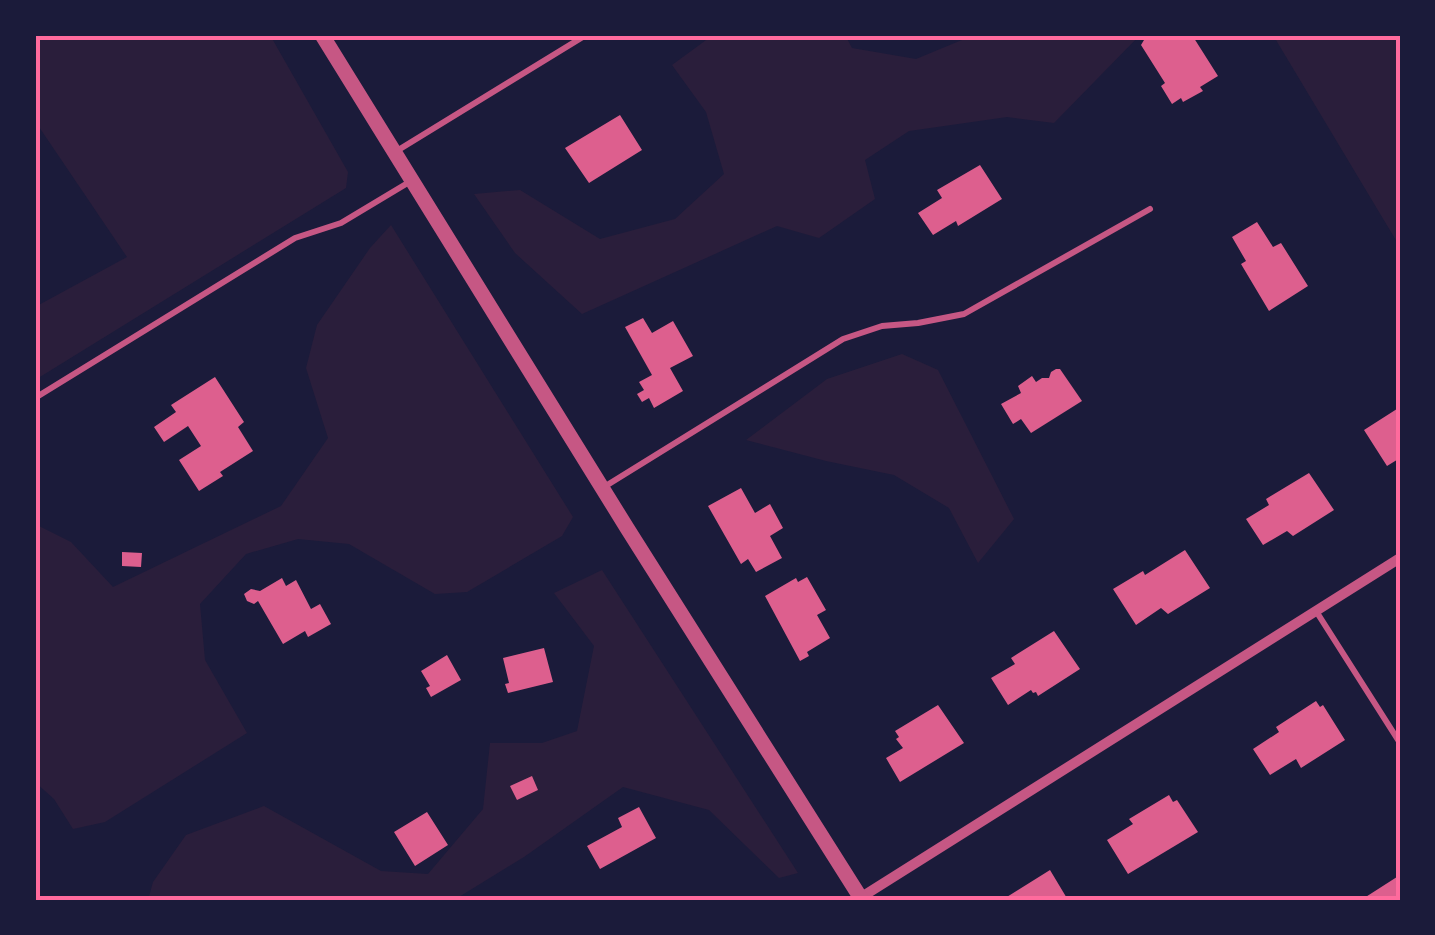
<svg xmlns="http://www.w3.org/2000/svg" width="1435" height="935" viewBox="0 0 1435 935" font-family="'PT Sans',sans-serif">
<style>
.green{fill:#2a1e3b}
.building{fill:#dd5f8e}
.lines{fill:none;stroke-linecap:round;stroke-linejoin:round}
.service{stroke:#c65784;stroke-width:6}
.minor{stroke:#c65784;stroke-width:10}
.tertiary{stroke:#c65784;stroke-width:15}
.neatline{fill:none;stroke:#ff6b9d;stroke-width:4}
</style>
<rect width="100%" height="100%" fill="#1b1b3a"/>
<path class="green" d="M35 35H270L348 172 346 188 35 380V307L127 257 35 121Z
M713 35H845L852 48 916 59 974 35H1140L1054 123 1007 117 909 131 865 160 875 199 819 238 777 226 582 314 515 253 474 194 520 190 600 239 675 219 724 174 706 112 672 65Z
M1273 35H1400V247Z
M391 225 573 517 562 536 467 592 435 594 349 544 298 539 246 554 200 604 205 660 247 733 105 822 73 829 54 799 35 782V524L71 542 113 587 281 506 328 438 306 368 317 325 370 248Z
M902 354 938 370 1014 519 978 563 949 508 894 475 826 461 746 440 827 379Z
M602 570 798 873 779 878 709 810 623 787 524 857 454 900H148L153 882 186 835 264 806 381 871 428 874 483 809 490 743H542L577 731 594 646 554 593Z"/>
<path class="building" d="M1147 35H1192L1218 76 1200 87 1203 91 1183 102 1181 98 1172 104 1161 86 1165 83 1141 45Z
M620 115 642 150 589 183 565 148Z
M980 165 1002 199 958 226 956 221 933 235 918 213 942 198 937 190Z
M1257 222 1273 247 1281 243 1308 286 1269 311 1241 264 1246 261 1232 237Z
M643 318 652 333 673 321 693 356 670 368 683 391 654 408 649 398 642 402 637 394 644 390 639 382 652 375 625 327Z
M1056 369H1060L1082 401 1031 433 1021 419 1013 424 1001 404 1021 393 1018 386 1032 376 1036 382 1042 378H1049L1051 372Z
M215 377 244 422 238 427 253 451 220 472 223 476 199 491 179 460 201 446 188 426 164 442 154 427 176 412 171 405Z
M1400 407V458L1387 466 1364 430Z
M1309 473 1334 510 1293 536 1287 531 1263 545 1246 519 1269 505 1266 499Z
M741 488 755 513 770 504 783 528 770 536 782 558 756 572 748 559 741 564 708 506Z
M1185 550 1210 588 1168 614 1161 608 1136 625 1113 589 1143 571 1145 575Z
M122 552 142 553 141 567 122 566Z
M807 577 826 610 817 615 830 638 807 652 809 656 800 661 765 596 796 578 798 582Z
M282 578 286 586 296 580 311 609 320 604 331 624 308 637 305 631 283 644 258 601 254 604 247 601 244 594 251 589 260 591Z
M1054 631 1080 669 1038 696 1036 692 1033 693 1031 690 1008 705 991 678 1015 664 1011 658Z
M544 648 553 682 508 693 505 684 509 683 503 658Z
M447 655 461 680 431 697 426 688 430 686 421 671Z
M1316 701 1320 707 1323 705 1345 740 1301 768 1296 759 1270 775 1253 749 1279 732 1276 727Z
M938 705 964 743 900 782 886 758 903 748 896 739 899 737 895 731Z
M532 776 538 790 517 800 510 786Z
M1169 795 1173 802 1177 800 1198 832 1128 874 1107 840 1133 824 1129 819Z
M639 807 656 838 600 869 587 846 622 827 618 818Z
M427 812 448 845 415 866 394 832Z
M1050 870 1068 900H1002Z
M1400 875V900H1361Z"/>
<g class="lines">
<path class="service" d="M395 152 586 35
M35 398 295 238 341 223 411 181
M604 487 843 339 882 326 918 323 964 314 1150 209
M1316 611 1400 743"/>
<path class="minor" d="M860 898 1400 558"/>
<path class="tertiary" d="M322 35 627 528 862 900"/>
</g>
<rect width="1435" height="935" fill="none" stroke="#1b1b3a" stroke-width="75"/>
<rect x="38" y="38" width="1360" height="860" class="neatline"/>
</svg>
